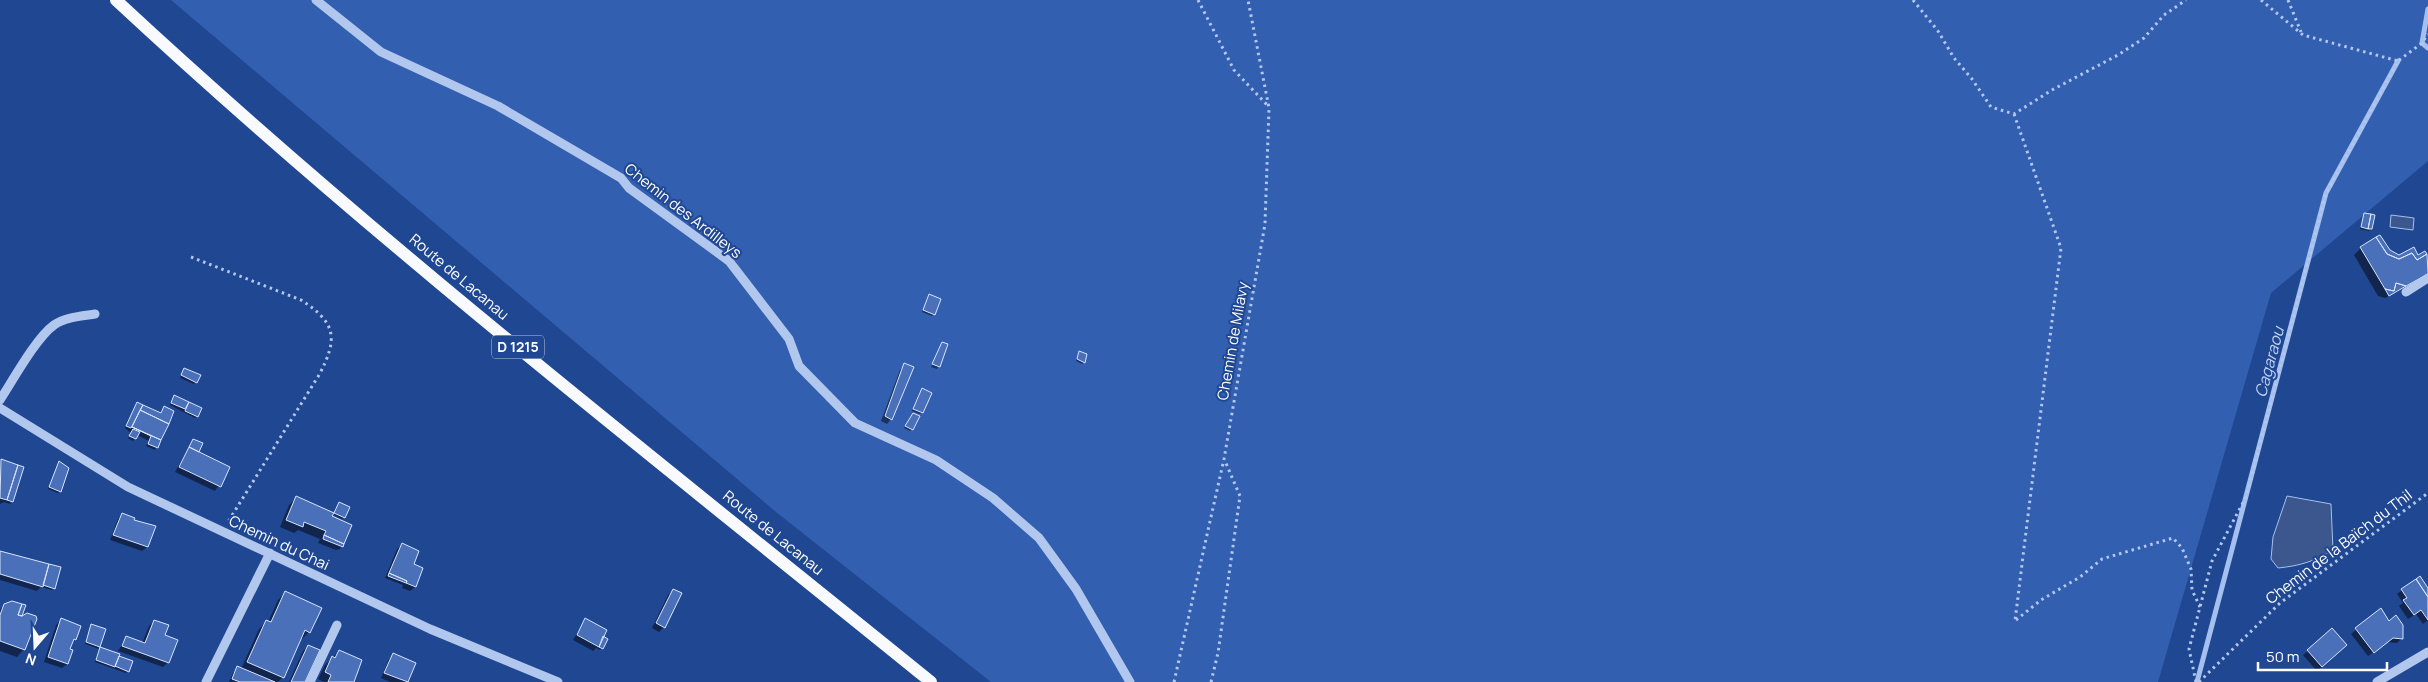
<svg xmlns="http://www.w3.org/2000/svg" width="2428" height="682" viewBox="0 0 2428 682" font-family="Manrope,sans-serif">
<style>
.green{fill:#335fb0}
.water{fill:#3b578e;stroke:#a5c0ef}
.shadow{fill:#0007}
.lines{fill:none;stroke-linecap:round;stroke-linejoin:round}
.stream{stroke:#a5c0ef;stroke-width:5}
.building{fill:#4970b9;stroke:#d7e4fa}
.path{stroke:#b2c7ed;stroke-width:3;stroke-dasharray:2.5 4;stroke-linecap:butt}
.minor{stroke:#b2c7ed;stroke-width:9}
.major{stroke:#f8faff;stroke-width:12}
.labels{text-anchor:middle;stroke-width:4;stroke-linejoin:round;paint-order:stroke}
.shield{fill:#204792;stroke:#bcc8de;stroke-width:1}
.shield-label{font-size:14px;font-weight:bold;fill:#fff}
.street-label{font-size:15px;fill:#fff;stroke:#204792}
.water-label{font-size:16px;font-style:italic;fill:#bed1f4;stroke:#204792}
</style>
<rect width="100%" height="100%" fill="#204792"/>
<path class="green" d="M171 0H2428V161L2271 293 2158 682H991L776 512Z"/>
<path class="water" d="M2391 215 2414 218 2413 230 2390 227Z
M2287 496 2331 504 2333 550C2316 561 2299 566 2278 568L2271 559 2273 537Z"/>
<path class="shadow" d="M2364 215 2371 229 2369 231 2360 229Z
M2361 248 2399 256 2418 257 2425 253 2428 259V275L2385 298 2378 296 2354 255Z
M930 295 934 314 932 316 922 312Z
M942 343 947 345 937 369 931 367Z
M1079 353 1084 362 1082 364 1076 361Z
M905 365 891 419 887 424 881 421 900 370Z
M185 369 196 382 194 384 180 378Z
M920 392 922 412 920 414 912 411Z
M174 397 200 409 197 416 195 418 170 405Z
M137 403 161 414 164 408 173 412 155 450 146 446 149 441 137 435 133 441 128 438 131 433 125 428Z
M911 416 912 429 910 431 904 428Z
M193 440 198 451 229 468 215 491 175 472Z
M1 461 23 468 10 504 4 502 0 504Z
M59 463 60 491 58 493 48 489Z
M296 498 333 514 339 504 344 517 342 519 332 514 331 517 351 526 340 549 336 550 318 543 320 539 298 530 294 533 280 527 289 505Z
M122 514 133 521 155 526 147 547 142 551 110 540 118 519Z
M402 545 412 565 422 569 415 587 410 591 402 588 403 585 385 578 397 549Z
M0 553 54 588 52 590 41 587 37 591 0 580Z
M673 590 664 627 659 632 652 628 668 595Z
M2402 590H2428V620L2423 624 2416 614 2408 619 2399 606 2403 603 2397 594Z
M285 593 309 632 302 639 300 638 282 678 278 682H229L233 673 238 668 241 669 259 629 266 622H268L278 600Z
M4 605 19 620 24 649 17 657 0 651V610Z
M2380 610 2402 638 2397 643 2387 642 2368 656 2351 634Z
M61 620 75 639 72 643 67 664 62 668 44 662 56 625Z
M586 620 602 637V648L600 650 596 648 593 651 573 640Z
M154 621 164 636 168 662 163 667 118 651 126 638 142 643 149 626Z
M92 626 104 630 98 648 132 662 126 673 95 662 99 649 85 644Z
M308 646 304 682H289L303 651Z
M2341 650 2317 671 2303 655 2308 651Z
M339 651 353 682H324L318 679 325 665Z
M394 655 414 664 406 682H390L381 678 389 659Z"/>
<g class="lines">
<path class="stream" d="M2428 9 2422 43 2428 48
M2197 682 2326 193 2398 61"/>
</g>
<path class="building" d="M2364 213 2371 214 2368 229 2361 227Z
M2371 214 2375 215 2372 229H2368Z
M2380 235 2390 250 2399 255 2414 247 2418 255 2425 251 2427 254 2417 260 2412 253 2399 259 2387 254 2376 237Z
M2376 237 2387 254 2399 259 2412 253 2417 260 2427 254 2428 274 2406 286 2396 283 2394 291 2385 289 2360 247Z
M2396 283 2406 286 2389 296 2385 289 2394 291Z
M929 294 941 299 935 315 923 310Z
M942 342 948 344 940 367 932 364Z
M1079 351 1087 354 1085 363 1077 359Z
M904 363 914 367 892 420 885 416Z
M184 368 201 375 197 383 181 375Z
M922 388 932 393 923 413 913 409Z
M174 395 189 402 185 409 171 403Z
M137 402 143 405 131 428 126 426Z
M189 402 202 408 198 417 185 411Z
M143 405 161 413 164 406 174 411 169 424 140 410Z
M140 410 169 424 161 440 132 427Z
M913 413 920 416 913 430 905 426Z
M132 427 161 440 158 448 148 444 151 436Z
M133 429 140 432 136 439 129 436Z
M193 439 203 443 199 452 189 447Z
M189 447 230 467 221 487 179 467Z
M1 459 18 465 7 500 0 498Z
M59 461 69 468 61 492 49 487Z
M18 465 24 467 13 502 7 500Z
M296 496 334 513 332 516 352 525 344 544 324 535 326 531 304 522 303 527 286 520Z
M339 502 350 507 345 518 334 513Z
M122 513 135 518 134 520 156 526 148 547 113 535Z
M324 535 344 544 343 547 323 539Z
M402 543 419 551 414 564 423 568 416 587 406 583 407 581 389 573Z
M0 551 49 564 43 587 0 574Z
M49 564 61 567 55 589 43 585Z
M389 573 407 581 406 583 388 576Z
M2420 576 2428 588V597L2416 579Z
M2416 579 2428 597V620L2421 610 2414 615 2403 600 2407 598 2401 589Z
M673 589 682 593 665 628 656 623Z
M285 591 322 608 310 633 305 630 284 678 247 662 266 620 271 622Z
M12 601 22 604 18 615 22 616 27 613 36 616 37 619 25 650 0 641V615L4 604Z
M22 604 26 605 22 616 18 615Z
M2381 608 2389 621 2396 615 2403 625V639L2393 638 2374 653 2355 628Z
M61 618 81 626 76 640 74 639 70 649 73 650 68 664 48 657Z
M585 618 607 630 599 647 577 635Z
M154 620 169 625 165 635 178 640 169 663 122 646 126 636 145 643Z
M91 624 106 629 100 647 86 642Z
M2332 628 2347 645 2322 667 2307 650Z
M603 636 608 639 603 649 599 647Z
M308 645 320 650 305 682H291Z
M100 647 120 654 115 667 96 660Z
M339 650 362 660 354 682H328L331 675 325 672 332 656 335 658Z
M393 653 416 663 408 682 384 673Z
M119 656 133 661 129 672 115 666Z
M237 666 275 682H240L232 679Z"/>
<g class="lines">
<path class="path" d="M1198 0 1234 70 1269 107
M1913 0 1938 31 1954 58 1972 79 1991 107 2014 114 2052 90 2118 55 2144 38 2164 15 2186 0
M2261 0 2303 35 2398 61
M2288 0 2301 32
M2422 43 2428 47
M2014 114 2061 248 2015 621
M191 257 301 300C337 323 338 339 319 375L228 522
M2016 620 2041 600 2080 577 2102 559 2173 538 2182 548 2191 569 2192 590 2200 607
M1174 682 1224 459 1265 224 1269 108 1248 0
M1211 682 1218 653 1240 496 1225 461
M2196 682 2189 649 2212 561 2246 497 2326 193 2398 61 2422 43 2428 34
M2199 682 2280 603 2428 493"/>
<path class="minor" d="M316 0 381 52 498 106 621 178 629 188 729 261 789 339 799 366 855 423 936 460 993 498 1039 538 1076 589 1130 682
M2406 292 2428 278
M0 400C13 380 36 338 54 325 65 317 82 316 95 314
M0 408 128 487 430 629 558 682
M206 682 270 553
M310 682 337 625
M2377 682 2428 652"/>
<path class="major" d="M116 0C375 241 656 459 931 682"/>
</g>
<g class="labels">
<rect class="shield" x="492" y="335.5" width="52" height="23" rx="4"/>
<g class="shield-label">
<text x="518" y="352">D 1215</text>
</g>
<g class="street-label">
<text transform="translate(683 211) rotate(38)" y="5">Chemin des Ardilleys</text>
<text transform="translate(459 277) rotate(40)" y="5">Route de Lacanau</text>
<text transform="translate(1233 341) rotate(-80)" y="5">Chemin de Milavy</text>
<text transform="translate(773 533) rotate(39)" y="5">Route de Lacanau</text>
<text transform="translate(279 543) rotate(25)" y="5">Chemin du Chai</text>
<text transform="translate(2339 547) rotate(-37)" y="5">Chemin de la Baïch du Thil</text>
</g>
<g class="water-label">
<text transform="translate(2269 362) rotate(-75)" y="6">Cagaraou</text>
</g>
</g>
<g transform="translate(35 647) rotate(199)" stroke="#204792" stroke-width="4" paint-order="stroke">
<path d="M0-4L9 19L0 12L-9 19Z" fill="#ffffff"/>
<text y="-8" font-size="14" font-weight="bold" text-anchor="middle" fill="#ffffff">N</text>
</g>
<path d="M2258 662v8h129v-8" fill="none" stroke="#ffffff" stroke-width="2.5"/>
<text x="2266" y="662" font-size="15" fill="#ffffff" stroke="#204792" stroke-width="4" paint-order="stroke">50 m</text>
</svg>
